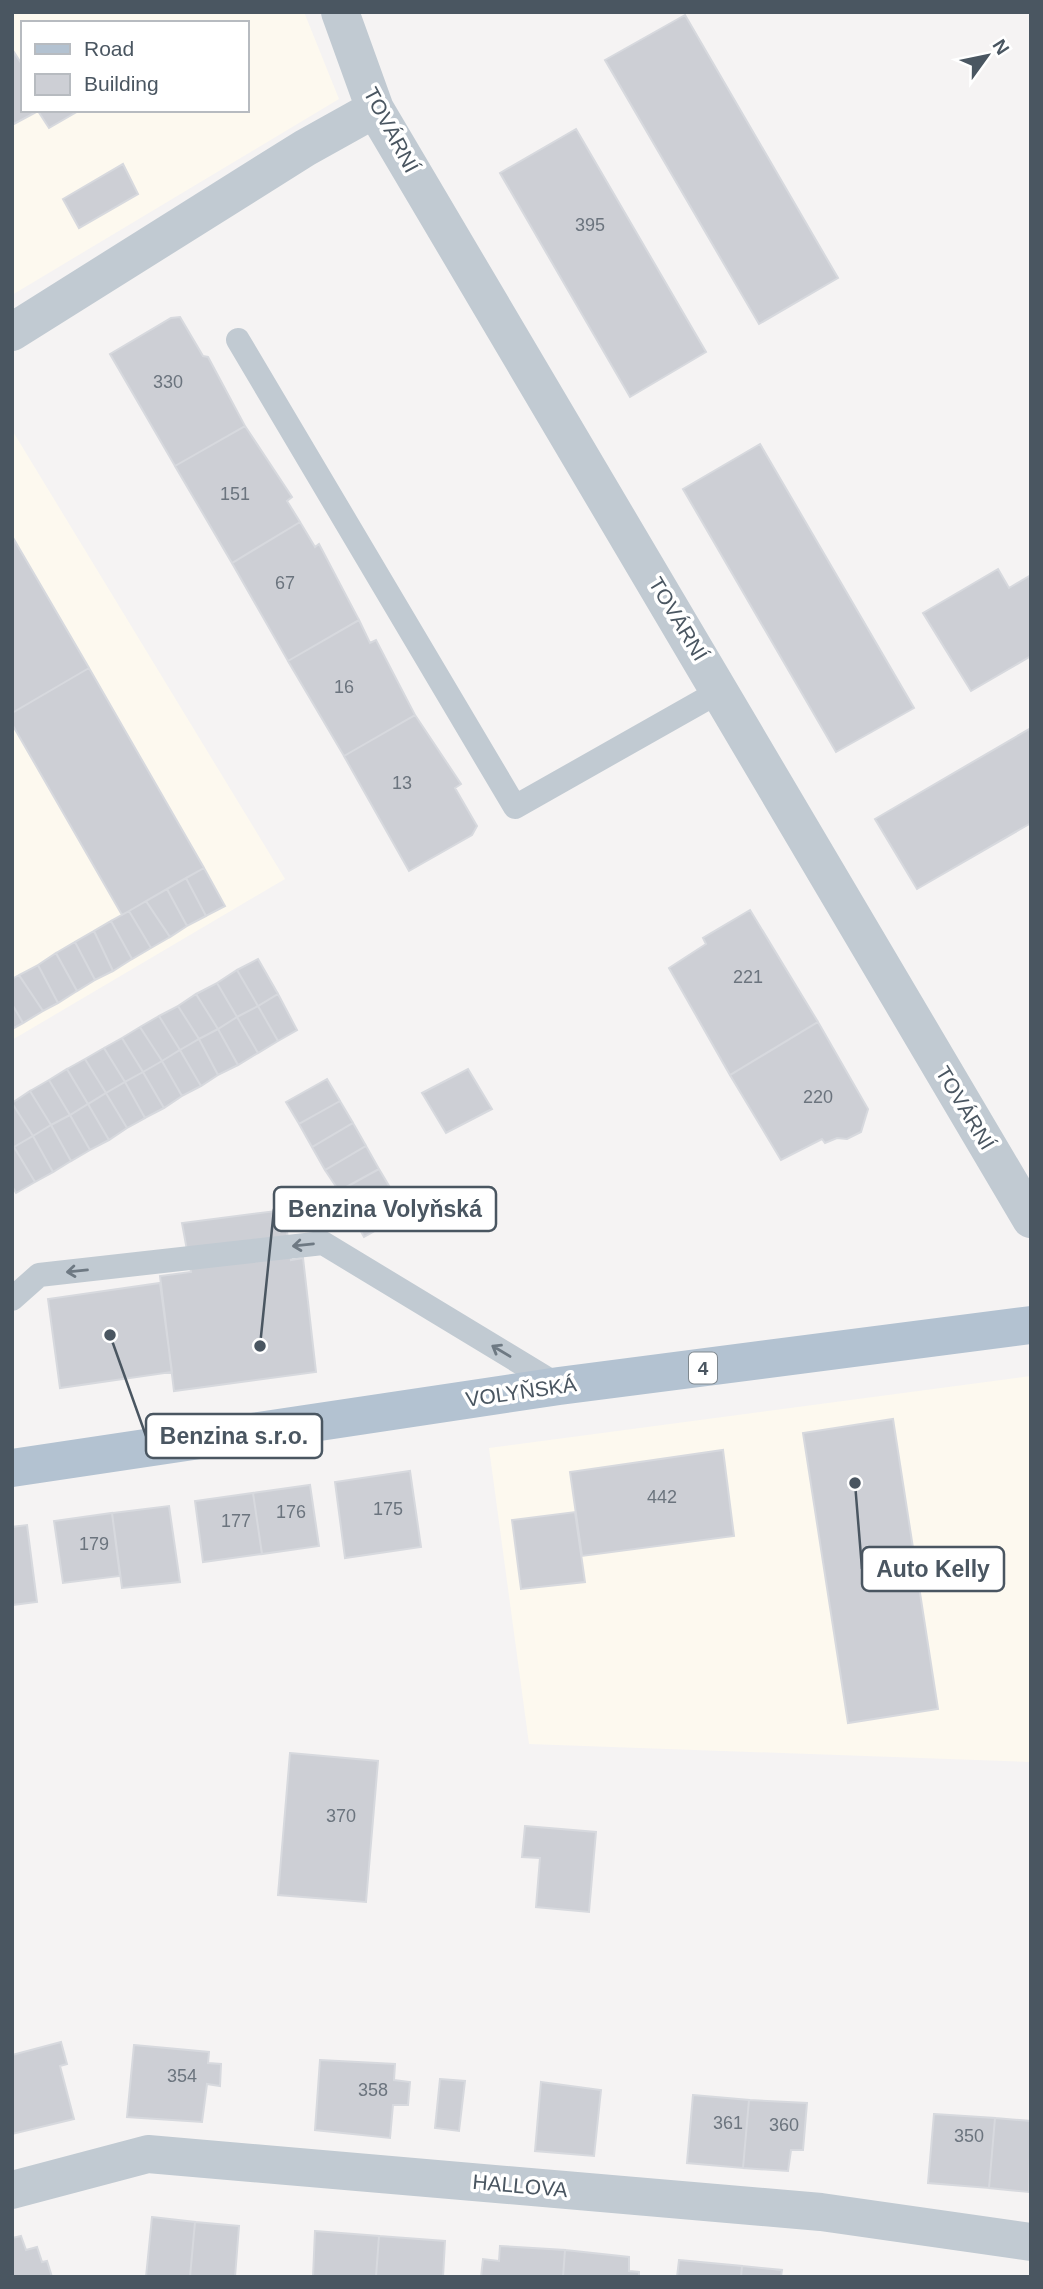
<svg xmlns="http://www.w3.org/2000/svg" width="1043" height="2289" viewBox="0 0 1043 2289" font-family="Arial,sans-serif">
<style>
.commercial{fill:#fdf9ef;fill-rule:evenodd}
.building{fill:#cdcfd5;stroke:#d7d9de;stroke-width:2}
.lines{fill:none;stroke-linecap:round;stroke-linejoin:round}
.service{stroke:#c1cad2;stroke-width:24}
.minor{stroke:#c1cad2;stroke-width:38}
.primary{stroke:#b3c2d1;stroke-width:38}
.oneway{stroke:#6e7983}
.labels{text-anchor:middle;stroke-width:7;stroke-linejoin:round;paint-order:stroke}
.number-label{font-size:18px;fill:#6b747e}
.shield{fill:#fff;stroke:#808990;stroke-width:2}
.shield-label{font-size:19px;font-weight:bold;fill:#4a5661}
.street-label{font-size:21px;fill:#4a5661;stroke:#fff}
.leader{fill:none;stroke:#4a5661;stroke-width:2.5}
.callout-dot{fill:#4a5661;stroke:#fff;stroke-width:2.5}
.callout{fill:#fff;stroke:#4a5661;stroke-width:2.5}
.callout-label{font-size:23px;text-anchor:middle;font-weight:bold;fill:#4a5661}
</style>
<rect width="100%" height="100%" fill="#f5f3f3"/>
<path class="commercial" d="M12 12H304L339 99 12 295ZM23 23H247V110H23Z
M12 430 285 879 12 1040Z
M1031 1376V1762L529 1744 489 1448Z"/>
<path class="building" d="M685 15 838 278 759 324 605 60Z
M12 49 23 66V110H80L49 128 38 111 12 125Z
M576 129 706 352 630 397 500 173Z
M123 164 138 194 79 228 63 199Z
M180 317 203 356 208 357 245 426 175 466 110 354 171 318Z
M245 426 292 497 287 501 300 522 232 563 175 466Z
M760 444 914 708 836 752 683 489Z
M300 522 315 547 319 544 359 620 288 661 232 563Z
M12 536 89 668 12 713Z
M998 569 1009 588 1031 575V656L971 691 923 613Z
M359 620 370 643 376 640 415 715 344 756 288 661Z
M89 668 204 868 122 915 12 724V713Z
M415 715 461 784 455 788 477 826 472 835 409 871 344 756Z
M1031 728V823L917 889 875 819Z
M204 868 225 906 206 916 186 878Z
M186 878 206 916 187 926 167 889Z
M167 889 187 926 170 937 146 901Z
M146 901 170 937 151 948 129 911Z
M750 910 818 1022 730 1075 669 968 706 944 703 938Z
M129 911 151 948 132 959 111 921Z
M111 921 132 959 113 971 94 931Z
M94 931 113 971 95 980 75 942Z
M75 942 95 980 77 991 56 953Z
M56 953 77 991 58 1003 38 965Z
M258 959 278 994 258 1006 237 970Z
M38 965 58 1003 43 1011 19 975Z
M237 970 258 1006 237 1017 217 983Z
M19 975 43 1011 23 1023 12 1004V979Z
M217 983 237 1017 218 1029 196 994Z
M196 994 218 1029 199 1039 178 1006Z
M278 994 297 1030 278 1041 258 1006Z
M12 1004 23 1023 12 1029Z
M178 1006 199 1039 180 1050 159 1016Z
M258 1006 278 1041 258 1053 237 1017Z
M159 1016 180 1050 162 1061 140 1027Z
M237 1017 258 1053 238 1065 218 1029Z
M818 1022 868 1109 861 1132 847 1139 837 1138 825 1143 822 1139 781 1160 730 1075Z
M140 1027 162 1061 143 1072 122 1038Z
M218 1029 238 1065 218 1075 199 1039Z
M122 1038 143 1072 125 1082 104 1048Z
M199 1039 218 1075 201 1086 180 1050Z
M104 1048 125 1082 106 1093 85 1059Z
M180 1050 201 1086 182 1096 162 1061Z
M85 1059 106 1093 88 1104 67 1069Z
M162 1061 182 1096 164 1108 143 1072Z
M67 1069 88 1104 70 1115 49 1080Z
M468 1069 492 1109 446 1133 422 1093Z
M143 1072 164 1108 145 1118 125 1082Z
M327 1079 340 1101 299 1124 286 1102Z
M49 1080 70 1115 51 1125 30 1091Z
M125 1082 145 1118 127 1128 106 1093Z
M30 1091 51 1125 33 1136 12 1103Z
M106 1093 127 1128 109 1140 88 1104Z
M340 1101 353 1123 312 1147 299 1124Z
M12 1103 33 1136 14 1147 12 1144Z
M88 1104 109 1140 90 1150 70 1115Z
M70 1115 90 1150 71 1161 51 1125Z
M353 1123 366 1146 325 1170 312 1147Z
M51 1125 71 1161 53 1172 33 1136Z
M33 1136 53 1172 35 1182 14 1147Z
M366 1146 379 1169 339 1191 325 1170Z
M14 1147 35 1182 16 1193 12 1186V1148Z
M379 1169 392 1191 351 1214 339 1191Z
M392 1191 405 1214 364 1237 351 1214Z
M284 1210 291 1260 303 1258 316 1372 174 1391 160 1276 191 1272 182 1223Z
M160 1283 172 1372 60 1388 48 1299Z
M893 1419 938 1709 848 1723 803 1433Z
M723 1450 734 1536 582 1556 570 1472Z
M410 1471 421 1547 345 1558 335 1482Z
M310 1485 319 1546 262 1554 253 1493Z
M253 1493 262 1554 203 1562 195 1501Z
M169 1506 180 1582 122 1588 112 1513Z
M575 1512 585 1582 521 1589 512 1520Z
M112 1513 120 1576 63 1583 54 1521Z
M27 1525 37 1602 12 1605V1527Z
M290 1753 378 1761 366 1902 278 1895Z
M525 1826 596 1832 589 1912 536 1907 540 1858 522 1857Z
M61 2042 67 2064 60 2066 74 2119 12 2134V2055Z
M134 2045 209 2052 208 2063 221 2064 220 2086 207 2084 202 2122 127 2117Z
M320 2060 395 2064 394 2080 410 2082 408 2105H393L390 2138 315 2130Z
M440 2079 465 2081 459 2131 435 2128Z
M541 2082 601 2090 594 2156 535 2151Z
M693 2095 749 2100 743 2168 687 2163Z
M749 2100 807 2103 803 2150H791L788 2171 743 2168Z
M934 2114 995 2118 989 2188 928 2183Z
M995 2118 1031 2121 1029 2192 989 2188Z
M152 2217 195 2222 190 2277H146Z
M195 2222 239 2226 235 2277H190Z
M315 2231 379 2236 376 2277H313Z
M21 2236 26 2250 37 2247 42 2262 47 2261 52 2277H12V2238Z
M379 2236 445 2241 443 2277H376Z
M500 2246 565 2250 563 2277H481L483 2259 499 2261Z
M565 2250 629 2257V2271L639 2272V2277H563Z
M679 2260 742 2266 741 2277H677Z
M742 2266 782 2270 781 2277H741Z"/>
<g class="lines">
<path class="service" d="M238 340 515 807 720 691
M12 1299 39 1275 323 1243 559 1386"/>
<path class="minor" d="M340 12 375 109 1031 1219
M12 332 305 148 375 109
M12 2190 148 2154 821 2212 1031 2242"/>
<path class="primary" d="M12 1468 559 1386 1031 1325"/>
</g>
<defs><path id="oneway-shaft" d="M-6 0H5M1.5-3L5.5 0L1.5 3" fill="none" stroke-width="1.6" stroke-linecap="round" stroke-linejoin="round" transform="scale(1.75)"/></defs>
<g class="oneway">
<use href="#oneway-shaft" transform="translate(303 1245) rotate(174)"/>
<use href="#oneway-shaft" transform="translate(77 1271) rotate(174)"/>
<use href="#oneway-shaft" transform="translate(501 1351) rotate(-149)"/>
</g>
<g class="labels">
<g class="number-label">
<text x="590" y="231">395</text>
<text x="168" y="388">330</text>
<text x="235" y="500">151</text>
<text x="285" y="589">67</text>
<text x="344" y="693">16</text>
<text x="402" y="789">13</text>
<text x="748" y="983">221</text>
<text x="818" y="1103">220</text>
<text x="662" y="1503">442</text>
<text x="388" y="1515">175</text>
<text x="291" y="1518">176</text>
<text x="236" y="1527">177</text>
<text x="94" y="1550">179</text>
<text x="341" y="1822">370</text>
<text x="182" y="2082">354</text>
<text x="373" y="2096">358</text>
<text x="728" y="2129">361</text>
<text x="784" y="2131">360</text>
<text x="969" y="2142">350</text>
</g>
<rect class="shield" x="689" y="1352.5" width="28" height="31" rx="5"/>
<g class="shield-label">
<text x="703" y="1375">4</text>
</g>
<g class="street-label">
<text transform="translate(391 130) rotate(62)" y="7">TOVÁRNÍ</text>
<text transform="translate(678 619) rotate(59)" y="7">TOVÁRNÍ</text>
<text transform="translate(965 1108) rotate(59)" y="7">TOVÁRNÍ</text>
<text transform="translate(521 1392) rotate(-8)" y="7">VOLYŇSKÁ</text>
<text transform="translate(520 2186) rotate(5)" y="7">HALLOVA</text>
</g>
</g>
<path class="leader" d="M260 1346L274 1209M110 1335L146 1436M855 1483L862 1569"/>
<g class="callout-dot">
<circle cx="260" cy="1346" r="7"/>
<circle cx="110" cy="1335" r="7"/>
<circle cx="855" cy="1483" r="7"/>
</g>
<g class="callout">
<rect x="274" y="1187" width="222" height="44" rx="7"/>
<rect x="146" y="1414" width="176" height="44" rx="7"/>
<rect x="862" y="1547" width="142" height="44" rx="7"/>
</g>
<g class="callout-label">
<text x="385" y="1217">Benzina Volyňská</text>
<text x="234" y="1444">Benzina s.r.o.</text>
<text x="933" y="1577">Auto Kelly</text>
</g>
<rect width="1043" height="2289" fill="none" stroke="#4a5661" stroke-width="28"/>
<rect x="21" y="21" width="228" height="91" fill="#ffffff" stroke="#b7bbc0" stroke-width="2"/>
<rect x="35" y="44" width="35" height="10" fill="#b3c2d1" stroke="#b7bbc0" stroke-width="2"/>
<text x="84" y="56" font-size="21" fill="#4a5661">Road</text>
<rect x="35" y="74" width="35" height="21" fill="#cdcfd5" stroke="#b7bbc0" stroke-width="2"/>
<text x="84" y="91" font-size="21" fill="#4a5661">Building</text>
<g transform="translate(987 56) rotate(57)" stroke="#ffffff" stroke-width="5" paint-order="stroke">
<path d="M0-5L12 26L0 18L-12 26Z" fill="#4a5661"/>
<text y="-10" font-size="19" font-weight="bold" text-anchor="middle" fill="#4a5661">N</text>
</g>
</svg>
